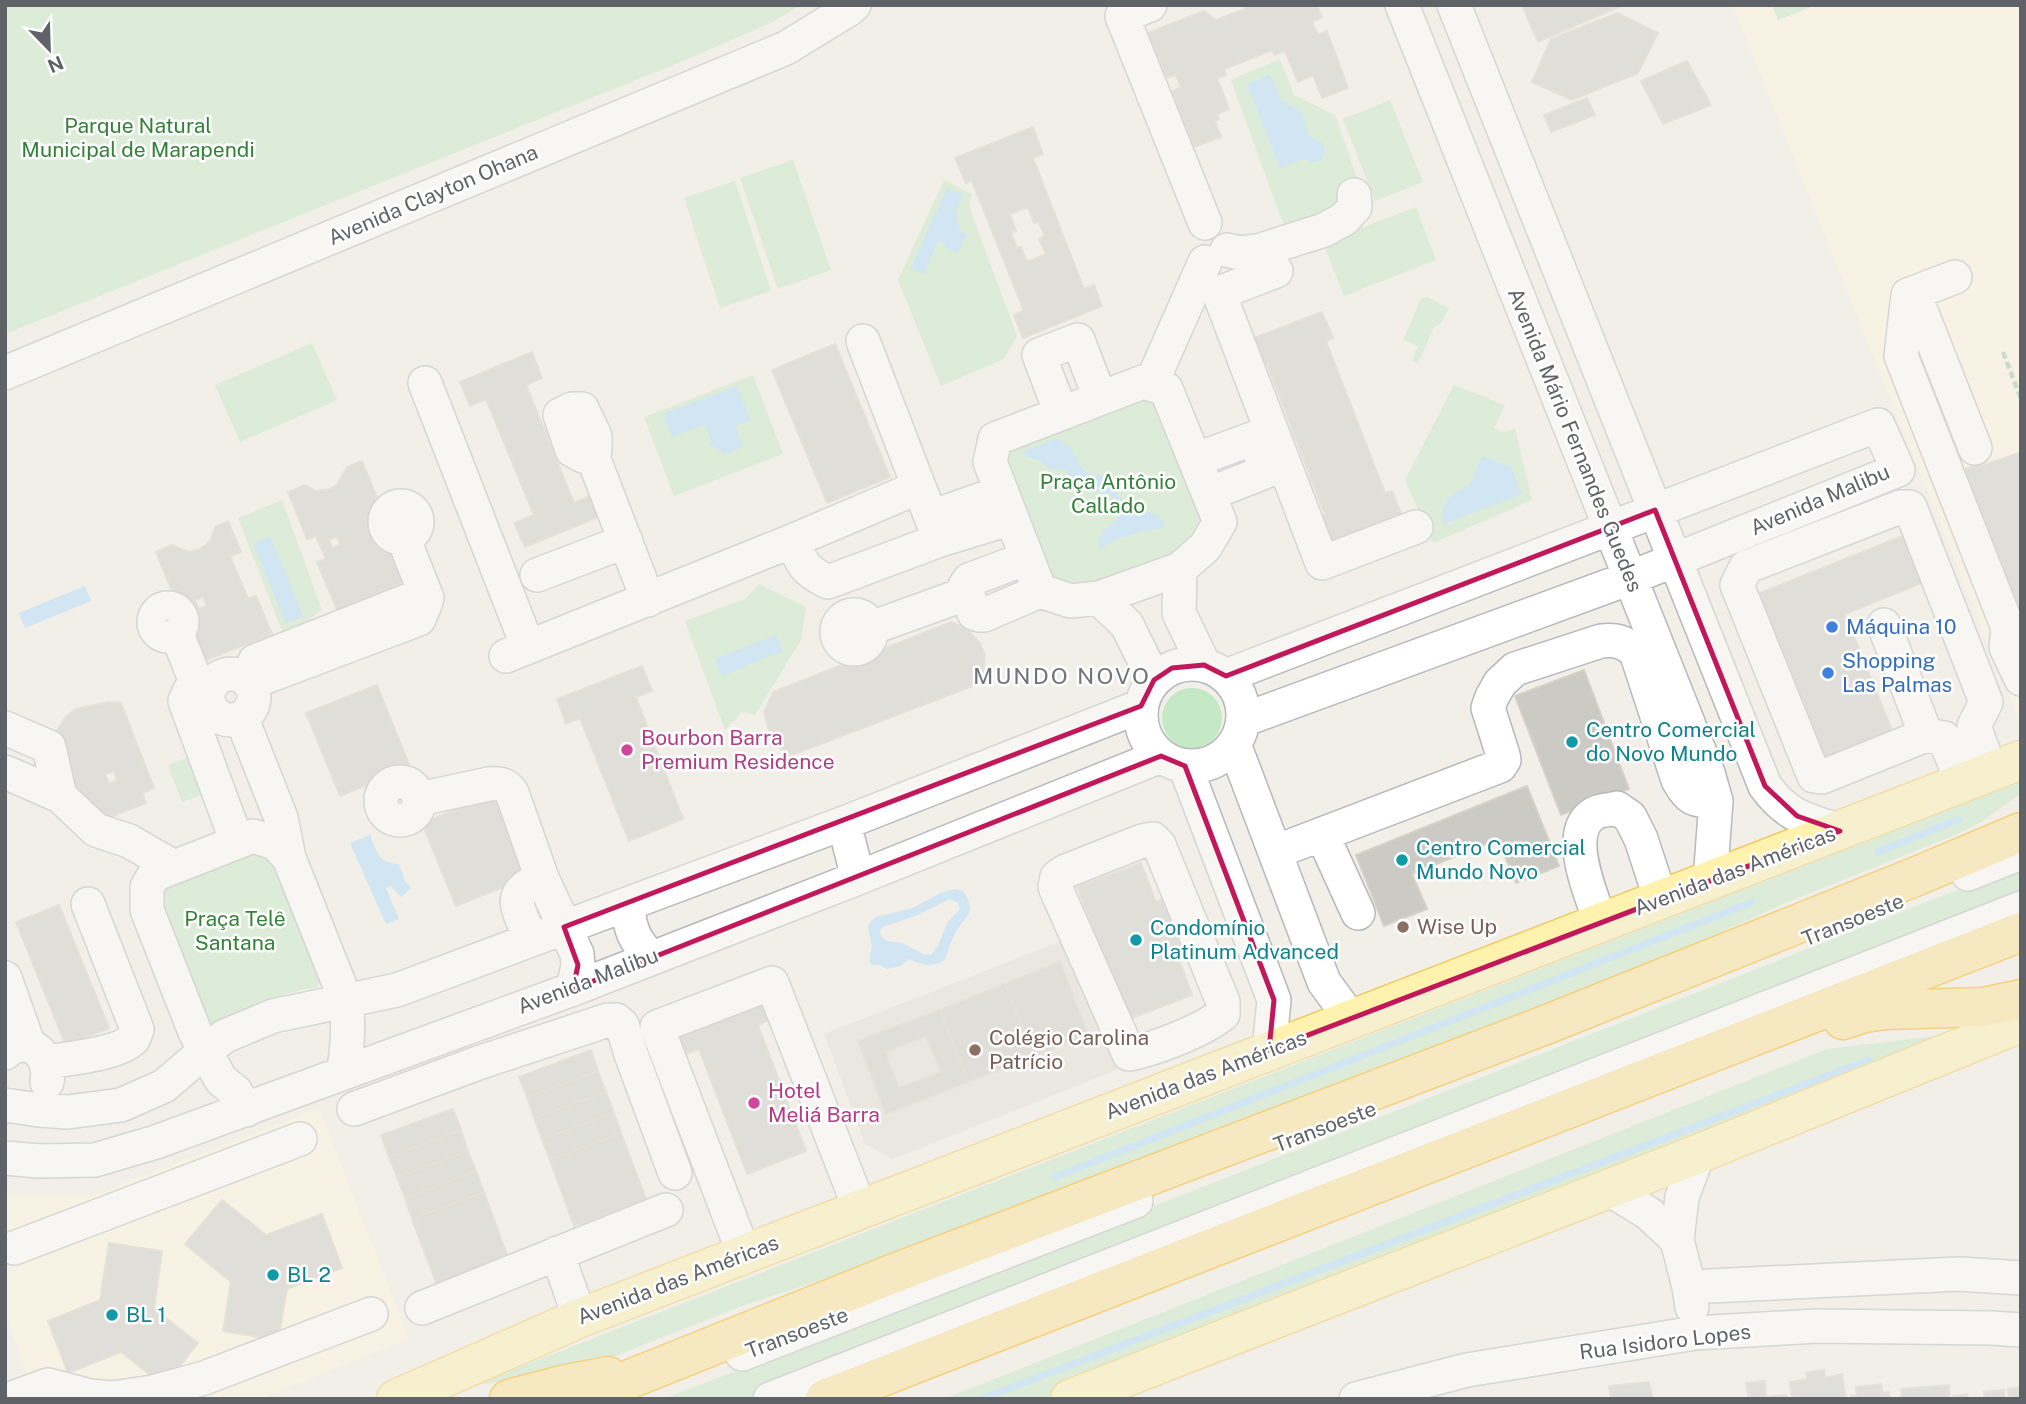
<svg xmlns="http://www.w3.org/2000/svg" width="2026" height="1404" viewBox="0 0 2026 1404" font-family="'Public Sans',sans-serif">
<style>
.commercial{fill:#fef7e0}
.education{fill:#e1ded6}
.green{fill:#c5e8c5}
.water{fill:#aadaff;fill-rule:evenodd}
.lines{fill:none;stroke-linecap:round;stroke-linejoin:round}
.stream{stroke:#aadaff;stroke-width:7}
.building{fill:#cccac5;stroke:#d6d1c6;stroke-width:2;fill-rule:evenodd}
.minor-casing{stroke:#b5b8bc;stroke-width:36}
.major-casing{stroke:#f2c960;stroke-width:41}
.highway-casing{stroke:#f9ab00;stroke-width:41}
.path{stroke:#9cc7a9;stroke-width:4.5;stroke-dasharray:7 3.5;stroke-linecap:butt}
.minor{stroke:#fff;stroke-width:33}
.major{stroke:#fff2af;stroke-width:38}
.highway{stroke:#fde293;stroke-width:38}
.marked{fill:none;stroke:#c2185b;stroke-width:5;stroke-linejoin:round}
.shop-dot{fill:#3f7fe0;stroke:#fff;stroke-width:2.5}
.culture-dot{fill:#0f9aa8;stroke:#fff;stroke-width:2.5}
.hotel-dot{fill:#d1479c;stroke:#fff;stroke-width:2.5}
.education-dot{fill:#8d6e63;stroke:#fff;stroke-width:2.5}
.labels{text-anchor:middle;stroke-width:5;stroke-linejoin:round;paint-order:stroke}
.park-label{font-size:21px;fill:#348238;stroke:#fff}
.street-label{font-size:21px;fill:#5f6368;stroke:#fff}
.shop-label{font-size:21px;fill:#366cbe;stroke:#fff;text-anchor:start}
.culture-label{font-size:21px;fill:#0d838f;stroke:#fff;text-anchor:start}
.hotel-label{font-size:21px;fill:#b23c85;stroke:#fff;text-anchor:start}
.education-label{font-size:21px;fill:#785e54;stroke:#fff;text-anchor:start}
.neighbourhood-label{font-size:23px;letter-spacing:2px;fill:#70757a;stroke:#fff}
</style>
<rect width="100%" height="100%" fill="#f1efe8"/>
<path class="commercial" d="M1733 5H2021V716L2017 715Z
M319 1108 409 1339 260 1399H37L5 1315V1198L12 1195 97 1194Z"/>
<path class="education" d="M1074 936 1126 1066 893 1159 865 1144 824 1034Z"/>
<path class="green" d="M5 5H801L770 23 686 60 5 334Z
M1772 5H1816L1778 20Z
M1280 59 1294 95 1335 115 1359 184 1338 194 1342 214 1287 234 1231 80Z
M1390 100 1423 182 1375 201 1343 119Z
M793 160 831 270 778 289 740 178Z
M944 180 972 194 969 206 1017 336 1004 359 941 386 898 280Z
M735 181 771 291 720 308 684 198Z
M1416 207 1436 260 1344 296 1323 243Z
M1427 297 1449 308 1441 323 1434 327 1418 363 1412 361 1418 346 1403 340 1421 299Z
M312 343 337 400 240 442 215 385Z
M753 375 783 454 674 496 644 417Z
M1454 385 1505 405 1494 428 1501 432 1515 429 1532 500 1433 543 1405 480Z
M1154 397 1206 519 1201 532 1180 548 1158 560 1093 583 1074 587 1048 578 1005 455 1009 448 1132 399Z
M282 500 322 610 284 636 238 518Z
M759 584 806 607 801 640 755 715 742 712 725 730 685 621 745 599Z
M1162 718a30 30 0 1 1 60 0a30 30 0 1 1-60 0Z
M189 757 204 794 182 802 168 765Z
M2021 781V793L1983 821 1960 833 1788 902 1628 974 912 1250 745 1305 574 1372 474 1385Z
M257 851 275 861 320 979 317 988 300 990 254 1004 222 1026 206 1027 159 895 165 887Z
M2021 865V899L760 1399H664Z
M1979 1031 1042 1399H944L1827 1049Z"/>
<path class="water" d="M1270 75 1282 101 1301 112 1309 135 1323 144 1325 151 1322 160 1311 163 1304 159 1280 168 1247 84Z
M947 188 963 195 955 213 959 215 956 223 960 225 958 230 967 234 958 253 946 248V244L938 241 924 274 911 268Z
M737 386 750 420 735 426 743 447 725 454 709 444 711 440 705 424 672 437 663 414Z
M1056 439C1084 449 1071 476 1100 475 1111 483 1117 497 1129 505 1144 515 1158 507 1166 528 1142 530 1120 536 1100 549 1095 531 1110 528 1120 516 1115 486 1103 496 1082 489L1065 470 1049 469 1039 460 1027 457 1022 452Z
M1482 456 1511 467 1522 494 1444 524C1439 501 1451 493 1470 485Z
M270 536 303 616 286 623 253 544Z
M85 586 91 601 25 628 19 613Z
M776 635 783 651 722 676 715 659Z
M370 835C377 852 378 863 399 864L405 881 411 888 401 897 391 886 386 888 399 919 386 924 350 843Z
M954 889 963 891C979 914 964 916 954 935 950 943 948 952 944 961 930 968 922 965 909 959L901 966 887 969 880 965H872L869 961 872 946 868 928 871 921 876 917 913 908 940 893ZM950 899 958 903 960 909 947 923 938 946 931 955 923 954 902 943 887 941 881 936 880 931 882 927 913 917Z"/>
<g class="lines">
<path class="stream" d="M1878 852 1959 819
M1055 1177 1752 902
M981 1399 1869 1060"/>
</g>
<path class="building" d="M1246 5H1317L1322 17 1312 22 1318 35 1327 31 1348 88 1322 98 1313 75 1298 82 1285 51 1274 55 1273 50 1224 69 1226 75 1217 78 1229 109 1217 114 1219 119 1215 121 1221 137 1194 147 1172 91 1181 87 1176 75 1167 78 1148 33 1204 11 1216 20 1245 9Z
M1522 5H1623L1538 42Z
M1617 13 1658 33 1638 73 1572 100 1532 82 1551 39Z
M1687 61 1711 105 1663 124 1641 81Z
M1587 98 1595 115 1551 132 1544 115Z
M1033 127 1043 154 1033 158 1084 289 1094 285 1102 306 1023 338 1014 315 1024 311 972 181 966 183 955 158ZM1028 207 1034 223 1038 221 1045 236 1039 239 1046 254 1027 262 1021 247 1017 248 1011 232 1016 231 1010 214Z
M1322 312 1333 338 1326 341 1385 493 1392 491 1402 516 1330 545 1319 517 1325 515 1267 364 1260 366 1249 340Z
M835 344 890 477 827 503 772 370Z
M532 352 542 378 526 385 574 503 589 496 598 517 525 547 514 523 534 515 486 399 470 406 460 382Z
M2021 452V636L1956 473 1980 463 1982 466Z
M362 461 382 510 372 513 385 544 395 540 410 579 337 610 317 562 326 559 316 536 307 539 288 492 305 485 316 491 330 489 336 486 347 467ZM337 536 340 545 332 548 329 540Z
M228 521 241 552 230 556 248 599 256 596 272 634 201 662 156 552 172 545 189 552 198 550 206 545 211 539 215 527ZM203 597 207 606 199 609 195 600Z
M1905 535 1924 582 1845 614 1893 733 1821 762 1755 595Z
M951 622 966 628 980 643 985 655 983 682 789 756 779 747 770 734 764 712 773 692Z
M642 666 652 691 636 697 683 819 629 841 580 718 566 724 557 699Z
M1584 670 1629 789 1561 815 1515 696Z
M377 685 410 767 340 796 306 713Z
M109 702 121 703 154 788 142 793 146 803 100 821 87 818 54 735 66 717 76 709ZM114 771 117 780 109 784 105 774Z
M1527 786 1559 866 1516 883 1498 839 1412 874 1427 909 1384 926 1356 855Z
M493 794 526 878 456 906 422 823Z
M1141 863 1156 902 1163 899 1183 952 1177 954 1192 995 1129 1019 1089 927 1092 926 1077 887Z
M59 905 109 1028 66 1046 16 922Z
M1060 962 1088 1034 1034 1056 1005 984Z
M1005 984 1034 1056 968 1082 940 1010Z
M761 998 769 1020 758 1025 806 1151 747 1174 699 1049 686 1054 677 1030Z
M940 1010 968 1082 886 1114 858 1041ZM926 1036 941 1072 899 1088 885 1052Z
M591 1050 598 1071 527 1097 519 1077Z
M598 1071 606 1092 534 1118 527 1097Z
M606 1092 614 1113 542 1139 534 1118Z
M453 1109 461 1130 389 1157 381 1135Z
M614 1113 621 1133 550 1160 542 1139Z
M461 1130 468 1151 397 1177 389 1157Z
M621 1133 646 1199 574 1226 550 1160Z
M468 1151 476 1171 405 1198 397 1177Z
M476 1171 484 1192 412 1219 405 1198Z
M484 1192 508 1258 437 1285 412 1219Z
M222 1200 266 1235 322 1214 342 1268 287 1289 278 1340 223 1331 231 1282 185 1244Z
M109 1243 162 1251 154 1309 198 1343 164 1386 121 1352 68 1373 48 1321 100 1300Z
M1824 1370 1825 1378 1842 1374 1846 1399H1792L1790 1382 1808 1379 1806 1373Z
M1765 1381 1766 1397 1786 1395 1787 1399H1749L1746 1383Z
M1649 1382 1653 1399H1611L1609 1386Z
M1881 1384 1882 1393 1889 1392 1890 1399H1851V1396L1857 1395 1856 1387Z
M1949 1385 1950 1399H1902L1901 1389Z
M2021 1387V1399H2009L2008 1389Z
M2004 1390 2005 1399H1985L1984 1392Z
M1967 1394 1968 1399H1953V1396Z"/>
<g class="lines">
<defs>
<path id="minor" d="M1150 5 1122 16 1205 223
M1402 5 1708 773 1716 801 1710 881
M1454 5 1765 786C1788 817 1805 819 1840 831
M1227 250 1239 253 1258 251 1324 230 1344 219 1355 207 1354 195
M1276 271 1219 293 1322 563 1416 527
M1955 277 1908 295 1901 356 2008 628 2006 647 2021 679
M1914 293 1975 448
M863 341 919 487
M5 373 786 48 848 10 854 5
M1143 382 1166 389 1220 522 1205 547 1180 569 1099 598 1071 601 1040 591 990 462 995 439Z
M425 383 528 647
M1151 384 1205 262
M572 409H582L595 436V450L583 456 572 450 560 415Z
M1061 413 1039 355 1078 340 1100 398
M591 452 648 600
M1195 460 1254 438 1267 471 1209 494
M385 522a16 16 0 1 1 32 0a16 16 0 1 1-32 0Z
M931 517 1002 492
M403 537 427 598 424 607
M792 541C802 564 805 571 828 582L940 540 1012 518
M1027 558 969 580 965 586 974 613 979 615H984L1040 591
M1180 569 1179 613 1204 665
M537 575 626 541
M414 598 424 607 419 619 263 678 252 673 255 661Z
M1099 598 1127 625 1154 680
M154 622a14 14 0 1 1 28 0a14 14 0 1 1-28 0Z
M837 632a17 17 0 1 1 34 0a17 17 0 1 1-34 0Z
M1884 625 1926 735
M871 628 968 593
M177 634 194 677 210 688
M506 656 792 541 919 487 940 540
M1141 715a51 51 0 1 1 102 0a51 51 0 1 1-102 0Z
M208 697a23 23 0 1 1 46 0a23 23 0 1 1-46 0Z
M1226 676 1878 425 1898 470 1630 578 1243 720
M190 690 185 701 237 842
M242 719 281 818 289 858
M5 728 49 747 60 796
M1234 744 1324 982 1351 1019
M1185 766 1274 1000 1269 1050
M5 772 60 796 96 830 129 841 174 867
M381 801a19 19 0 1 1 38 0a19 19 0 1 1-38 0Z
M1963 783 1944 738 1926 735 1822 777 1814 776 1737 585 1746 567 1900 507H1910L1986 702 1974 726 1991 772
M419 799 489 784C500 783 506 784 512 793L542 878 577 954 578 965 573 989
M844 823 858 878
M1322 834 1358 913
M1153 839 1159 845 1223 1002V1014C1202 1031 1155 1049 1129 1054L1055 887 1057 877 1066 871 1142 841Z
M1275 852 1500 766 1504 760 1503 755 1488 708 1492 697 1500 683 1515 669 1601 641C1616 639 1625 642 1636 652L1678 780C1689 800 1694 801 1716 801
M1968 874 2021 853
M627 905C631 931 633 938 650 957
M1601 923C1592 897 1562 831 1595 813 1600 810 1610 810 1617 808L1630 817 1641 839 1661 900
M531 940C519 908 503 894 542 878
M5 978 29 1046
M5 1053C28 1032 52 1055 47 1082
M46 1062C67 1059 119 1054 133 1039 135 1036 136 1032 137 1029L88 904
M5 1105 39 1110 68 1112 121 1105 164 1086 205 1051 225 1036 273 1016 397 990 844 823 1141 706
M354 1109 478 1063 608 1020H616L622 1025 631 1054 675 1173
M246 1110 236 1092 221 1080 195 1032 147 910V887L154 875 253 836 275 843 289 858 346 1001C349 1026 348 1048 343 1073
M5 1158 39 1161 95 1160 156 1142 573 989 858 878 1161 756
M1607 1188 1648 1213 1677 1240
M14 1248 300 1139
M557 1253 580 1318
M744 1254 657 1027 772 983 860 1209
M1689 1287 1959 1274 2021 1278
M1692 1307 1689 1287 1677 1240 1682 1197 1698 1154
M422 1308 666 1210
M742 1354 1136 1201
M10 1399 48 1385 90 1396 112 1398 153 1392 204 1378 371 1314
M770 1399 2021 908
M1356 1399 1467 1370 1695 1333 1817 1326 1991 1328 2021 1330"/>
<path id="major" d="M396 1399 580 1318 2021 760
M1070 1399 1698 1154 2021 1023"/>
<path id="highway" d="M1843 1020 1864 1013 1886 1010 1983 1007 2021 999
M509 1399 562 1385 608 1376
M580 1399 892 1274 1548 1024 1917 876 2021 832
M825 1399 2021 932"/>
</defs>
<use href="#minor" class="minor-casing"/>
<use href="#major" class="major-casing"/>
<use href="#highway" class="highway-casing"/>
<path class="path" d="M2003 352 2021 399"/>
<use href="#minor" class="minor"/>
<use href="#major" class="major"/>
<use href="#highway" class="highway"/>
</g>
<path d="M0 0H2026V1404H0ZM1655 510 1765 786 1797 816 1840 831 1269 1050 1274 1000 1185 766 1161 756 573 989 578 965 564 927 1141 706 1154 680 1172 668 1204 665 1226 676Z" fill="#f1efe8" fill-opacity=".55" fill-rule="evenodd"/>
<path class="marked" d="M1655 510 1765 786 1797 816 1840 831 1269 1050 1274 1000 1185 766 1161 756 573 989 578 965 564 927 1141 706 1154 680 1172 668 1204 665 1226 676Z"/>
<g class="shop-dot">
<circle cx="1832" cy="627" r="7"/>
<circle cx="1828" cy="673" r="7"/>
</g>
<g class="culture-dot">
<circle cx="1572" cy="742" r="7"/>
<circle cx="1402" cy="860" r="7"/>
<circle cx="1136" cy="940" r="7"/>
<circle cx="273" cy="1275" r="7"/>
<circle cx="112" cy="1315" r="7"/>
</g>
<g class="hotel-dot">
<circle cx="627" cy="750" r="7"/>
<circle cx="754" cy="1103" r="7"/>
</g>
<g class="education-dot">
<circle cx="1403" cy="927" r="7"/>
<circle cx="975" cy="1050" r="7"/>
</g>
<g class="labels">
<g class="park-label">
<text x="138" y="133">Parque Natural<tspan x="138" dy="24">Municipal de Marapendi</tspan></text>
<text x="1108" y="489">Praça Antônio<tspan x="1108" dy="24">Callado</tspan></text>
<text x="235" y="926">Praça Telê<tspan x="235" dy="24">Santana</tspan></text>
</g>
<g class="street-label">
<text transform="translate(433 195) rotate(-23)" y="7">Avenida Clayton Ohana</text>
<text transform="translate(1575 440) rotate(68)" y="7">Avenida Mário Fernandes Guedes</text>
<text transform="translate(1820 500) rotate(-23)" y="7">Avenida Malibu</text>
<text transform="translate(1735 871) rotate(-21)" y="7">Avenida das Américas</text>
<text transform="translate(1853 920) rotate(-22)" y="7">Transoeste</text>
<text transform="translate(588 981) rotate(-21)" y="7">Avenida Malibu</text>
<text transform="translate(1206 1075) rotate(-21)" y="7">Avenida das Américas</text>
<text transform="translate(1325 1127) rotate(-21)" y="7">Transoeste</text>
<text transform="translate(678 1280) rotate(-21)" y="7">Avenida das Américas</text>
<text transform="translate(797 1333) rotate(-21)" y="7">Transoeste</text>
<text transform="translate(1665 1342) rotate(-7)" y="7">Rua Isidoro Lopes</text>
</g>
<g class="shop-label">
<text x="1846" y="634">Máquina 10</text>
<text x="1842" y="668">Shopping<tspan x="1842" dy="24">Las Palmas</tspan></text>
</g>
<g class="culture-label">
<text x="1586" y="737">Centro Comercial<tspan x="1586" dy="24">do Novo Mundo</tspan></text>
<text x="1416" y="855">Centro Comercial<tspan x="1416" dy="24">Mundo Novo</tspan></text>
<text x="1150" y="935">Condomínio<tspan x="1150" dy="24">Platinum Advanced</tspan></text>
<text x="287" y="1282">BL 2</text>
<text x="126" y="1322">BL 1</text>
</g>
<g class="hotel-label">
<text x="641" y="745">Bourbon Barra<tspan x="641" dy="24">Premium Residence</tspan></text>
<text x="768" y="1098">Hotel<tspan x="768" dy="24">Meliá Barra</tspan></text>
</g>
<g class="education-label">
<text x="1417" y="934">Wise Up</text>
<text x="989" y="1045">Colégio Carolina<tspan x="989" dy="24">Patrício</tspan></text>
</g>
<g class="neighbourhood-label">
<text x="1062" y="684">MUNDO NOVO</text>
</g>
</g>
<rect width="2026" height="1404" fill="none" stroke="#5f6368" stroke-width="14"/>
<g transform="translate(49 49) rotate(157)" stroke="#ffffff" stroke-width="5" paint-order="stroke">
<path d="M0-5L12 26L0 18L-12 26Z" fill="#5f6368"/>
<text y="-10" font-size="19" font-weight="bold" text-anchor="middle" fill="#5f6368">N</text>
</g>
</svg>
